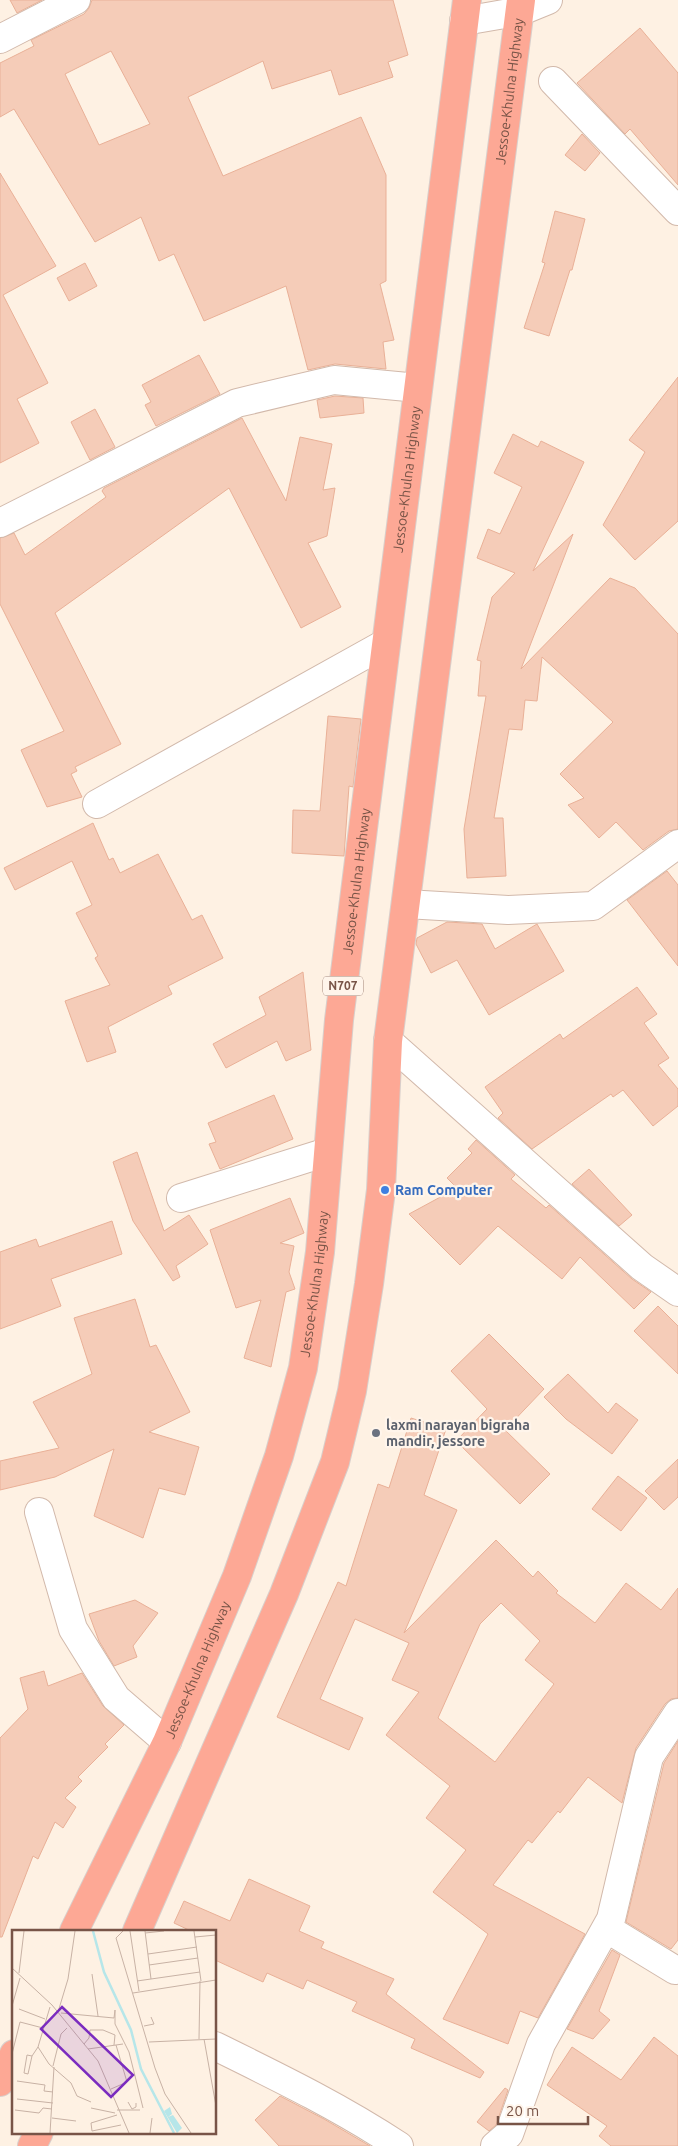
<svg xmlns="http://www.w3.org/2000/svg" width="678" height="2146" viewBox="0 0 678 2146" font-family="Ubuntu,sans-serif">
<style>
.building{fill:#f5ccb8;stroke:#e9b097;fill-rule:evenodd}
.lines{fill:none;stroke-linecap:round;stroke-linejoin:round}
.minor-casing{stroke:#d2b9ab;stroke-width:30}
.highway-casing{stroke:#d9cfcb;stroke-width:30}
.minor{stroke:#fff;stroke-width:28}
.highway{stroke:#fda895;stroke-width:28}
.shop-dot{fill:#3f7fe0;stroke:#fff5eb;stroke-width:2}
.worship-dot{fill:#6b7280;stroke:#fff5eb;stroke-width:2}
.labels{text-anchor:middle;stroke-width:4.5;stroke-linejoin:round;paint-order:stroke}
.shield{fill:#fff5eb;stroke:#a08478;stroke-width:1}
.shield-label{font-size:12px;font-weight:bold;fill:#785447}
.street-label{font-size:14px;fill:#785447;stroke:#fff5eb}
.shop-label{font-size:14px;font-weight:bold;fill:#366cbe;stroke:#fff5eb;text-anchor:start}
.worship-label{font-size:14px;font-weight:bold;fill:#5b616d;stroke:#fff5eb;text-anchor:start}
.inset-river{fill:none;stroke:#b6e6e9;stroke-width:2.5}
.inset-road{fill:none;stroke:#c8b2a5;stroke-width:1}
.view{fill:#7b2cbf;fill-opacity:0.15;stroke:#7b2cbf;stroke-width:2.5}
.inset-edge{fill:none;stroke:#785447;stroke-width:2.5}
</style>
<rect width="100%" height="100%" fill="#fef1e3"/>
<path class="building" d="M10 0H42L17 13Z
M92 0H393L408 55 388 62 393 77 339 95 331 70 272 89 263 61 188 97 223 176 361 117 386 175V281L380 284 394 340 383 342 386 369 335 364 308 370 286 286 204 321 174 254 159 261 141 217 95 242 14 109 0 117V63L34 46 31 40 84 14 89 8ZM111 51 150 124 99 145 65 74Z
M640 28 678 73V185L630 129 625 134 577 83Z
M582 134 600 153 585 171 565 155Z
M0 173 56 266 3 295 48 383 17 399 39 443 0 463Z
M555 211 585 219 572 270H570L549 336 524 328 545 263 542 262Z
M85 263 97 286 69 301 57 278Z
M199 355 220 394 156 426 145 405 151 402 142 385Z
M678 377V521L635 560 603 525 645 452 629 440Z
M335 396 363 398 364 413 320 418 317 400Z
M95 409 115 447 90 460 71 422Z
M242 418 286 501 300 437 332 444 323 490 335 488 327 536 308 543 341 607 301 628 229 488 55 613 121 744 75 767 77 771 71 774 82 797 47 807 21 750 64 731 0 604V538L14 533 25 555 106 497 102 491 104 488Z
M513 434 538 447 541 441 584 462 533 571 573 534 521 669 610 578 635 588 678 634V829L669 831 643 850 616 822 599 838 568 805 584 798 560 774 613 722 542 657 537 701 525 700 522 730 509 729 494 818H503L506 876 467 878 464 829 486 696H478L481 661 477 660 492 597 515 573 477 558 488 529 500 534 522 487 494 473Z
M328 716 361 719 353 787 349 786 344 856 292 853 293 810 320 811Z
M93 823 109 860 113 858 120 873 158 854 192 920 202 915 223 958 168 986 172 994 108 1027 116 1052 87 1062 65 1001 110 985 95 958 98 956 76 913 92 905 72 861 15 890 4 868Z
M667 871 678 885V966L627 900Z
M447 922 482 924 495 949 537 924 564 971 489 1015 457 960 431 973 416 944 417 938Z
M303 972 311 1050 286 1061 277 1041 226 1068 213 1044 266 1015 259 997Z
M637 987 657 1014 644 1023 669 1058 658 1065 678 1089V1106L653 1126 623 1090 613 1097 611 1094 532 1149 498 1118 503 1113 485 1087 560 1034 563 1039Z
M274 1095 293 1139 220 1169 209 1144 216 1142 208 1123Z
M476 1140 515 1175 511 1179 546 1208 549 1205 632 1279 651 1292 634 1309 580 1257 562 1279 498 1226 460 1265 409 1214 457 1188 447 1178 472 1153 468 1149Z
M137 1152 164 1231 189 1215 208 1244 176 1266 180 1277 173 1281 133 1221 113 1162Z
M589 1169 632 1215 619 1226 572 1184Z
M290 1198 304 1233 280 1243 294 1246 289 1272 295 1289 286 1292 271 1367 244 1358 261 1300 236 1308 210 1230Z
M112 1221 122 1254 51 1279 61 1306 0 1329V1252L36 1239 39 1247Z
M135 1299 150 1347 156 1345 190 1412 149 1432 199 1447 185 1495 159 1488 143 1538 94 1516 114 1449 55 1477 0 1490V1461L59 1448 33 1402 92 1374 74 1318Z
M658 1306 678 1326V1374L634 1331Z
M489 1334 544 1389 505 1430 550 1474 520 1504 456 1441 487 1409 451 1371Z
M568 1374 608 1413 616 1403 638 1420 612 1454 566 1419 544 1397Z
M411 1418 446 1429 424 1495 457 1510 404 1633 496 1540 533 1577 538 1571 558 1591 556 1593 595 1623 626 1583 661 1610 678 1588V1698L671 1699 665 1704 636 1748 622 1803 588 1777 560 1813 558 1811 532 1843 528 1840 493 1885 585 1934 538 2018 520 2011 508 2044 443 2019 488 1934 433 1892 466 1850 426 1818 450 1786 386 1735 419 1692 392 1680 409 1643 355 1619 320 1699 363 1718 349 1750 277 1717 338 1582 346 1586 378 1484 389 1488ZM501 1603 540 1641 525 1660 554 1684 495 1762 438 1718 480 1624Z
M678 1459V1497L664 1510 645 1491Z
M618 1476 647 1498 621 1531 592 1509Z
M135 1600 158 1613 133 1646 137 1657 114 1666 99 1641 89 1614Z
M44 1671 48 1686 82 1673 103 1706 124 1725 105 1744 108 1747 78 1777 82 1781 65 1798 76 1807 63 1828 55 1822 38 1859 33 1856 2 1937H0V1738L28 1709 20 1678Z
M678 1741V1940L671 1949 626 1922 664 1763Z
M249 1879 310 1906 299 1931 324 1942 321 1948 394 1979 386 1994 484 2072 480 2078 411 2048 415 2039 352 2011 357 2002 307 1980 303 1989 267 1973 263 1982 215 1960V1931H191L174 1923 184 1901 230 1921Z
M612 1950 620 1955 599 2011 610 2020 593 2039 567 2029Z
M654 2037 678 2056V2146H611L599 2136 607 2126 547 2085 572 2047 621 2080Z
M505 2088 508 2090 496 2125 489 2131 477 2122Z
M280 2096 324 2119 370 2146H279L255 2120Z"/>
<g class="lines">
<defs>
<path id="minor" d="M464 21 521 11 548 0
M0 39 76 0
M553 81 678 211
M0 523 237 403 334 380 418 388
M97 804 386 643
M406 904 508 910 593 906 678 844
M388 1041 642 1267 678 1292
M181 1198 327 1152
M39 1512 73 1629 116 1698 167 1742
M606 1928 675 1970
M215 2046C278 2077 340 2107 399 2146
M495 2146 509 2134 541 2044 611 1919 649 1757 678 1713"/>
<g id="highway">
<path id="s1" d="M74 1931 167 1742 237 1576 279 1456 303 1368 320 1252 339 1020 467 0"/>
<path id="s2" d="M137 1931 284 1594 335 1462 352 1391 369 1284 381 1190 388 1041 521 0"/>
<path d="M0 2082 14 2054"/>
<path d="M32 2146 39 2132"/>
</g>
</defs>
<use href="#minor" class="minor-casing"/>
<use href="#highway" class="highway-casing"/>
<use href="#minor" class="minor"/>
<use href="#highway" class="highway"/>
</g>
<circle class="shop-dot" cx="385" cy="1190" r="5"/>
<circle class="worship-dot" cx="376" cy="1433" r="5"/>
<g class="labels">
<rect class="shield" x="323" y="976.5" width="40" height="19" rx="4"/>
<g class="shield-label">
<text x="343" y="990">N707</text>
</g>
<g class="street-label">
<text dy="5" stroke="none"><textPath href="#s2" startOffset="1892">Jessoe-Khulna Highway</textPath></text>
<text dy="5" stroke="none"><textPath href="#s1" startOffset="1504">Jessoe-Khulna Highway</textPath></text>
<text dy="5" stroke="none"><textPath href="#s1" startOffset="1099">Jessoe-Khulna Highway</textPath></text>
<text dy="5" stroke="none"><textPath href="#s1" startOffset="694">Jessoe-Khulna Highway</textPath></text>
<text dy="5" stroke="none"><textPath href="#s1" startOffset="289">Jessoe-Khulna Highway</textPath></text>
</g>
<g class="shop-label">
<text x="395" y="1195">Ram Computer</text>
</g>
<g class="worship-label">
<text x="386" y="1430">laxmi narayan bigraha<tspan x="386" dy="16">mandir, jessore</tspan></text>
</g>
</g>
<g transform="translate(12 1930)">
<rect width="204" height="204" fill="#fef1e3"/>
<path d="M158 177 160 184 156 187 161 185 170 198 165 203 152 181Z" fill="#b6e6e9"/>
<path class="inset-river" d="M81 1 92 42 119 100 129 139 162 203"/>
<path class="inset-road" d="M111 1 104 8 143 138 153 164 179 203M118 1 127 61M133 1 139 49M182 1 189 51M133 3 152 1M183 7 204 5M136 24 185 17M137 35 186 28M0 38 40 75 86 131 117 203M7 43 12 1M80 44 86 86M125 51 188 42M121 63 204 50M0 76 8 48M38 77 26 117 37 134 59 153 65 166 79 172M7 79 33 89M46 82 56 49 63 1M49 83 102 88 103 80V94L117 122 131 178M132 96 142 94 139 87M187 109 188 51M192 109 204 176M137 112 204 109M72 114 77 108 78 100H91L103 105 102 115M76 119 111 114M0 124 8 92 31 98M0 135V154M41 136 49 104 55 98M16 144 20 126 26 117M16 144 12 143 15 125 20 126M5 151 33 155 32 161 41 162M99 159 115 152 104 115M5 169 41 173M116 172 120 179 124 177V173M79 178 103 183M3 180 27 183 31 178 40 179M105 180H128M105 185 79 193 80 201 109 195M40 188 64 191M38 203 42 137M138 203 140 188"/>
<path class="view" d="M50 77 121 145 99 167 29 99Z"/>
<rect width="204" height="204" class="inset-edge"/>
</g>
<path d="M498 2116v8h90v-8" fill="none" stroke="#785447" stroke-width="2.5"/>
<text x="506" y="2116" font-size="15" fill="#785447" stroke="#fff5eb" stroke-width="4" paint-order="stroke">20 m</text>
</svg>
